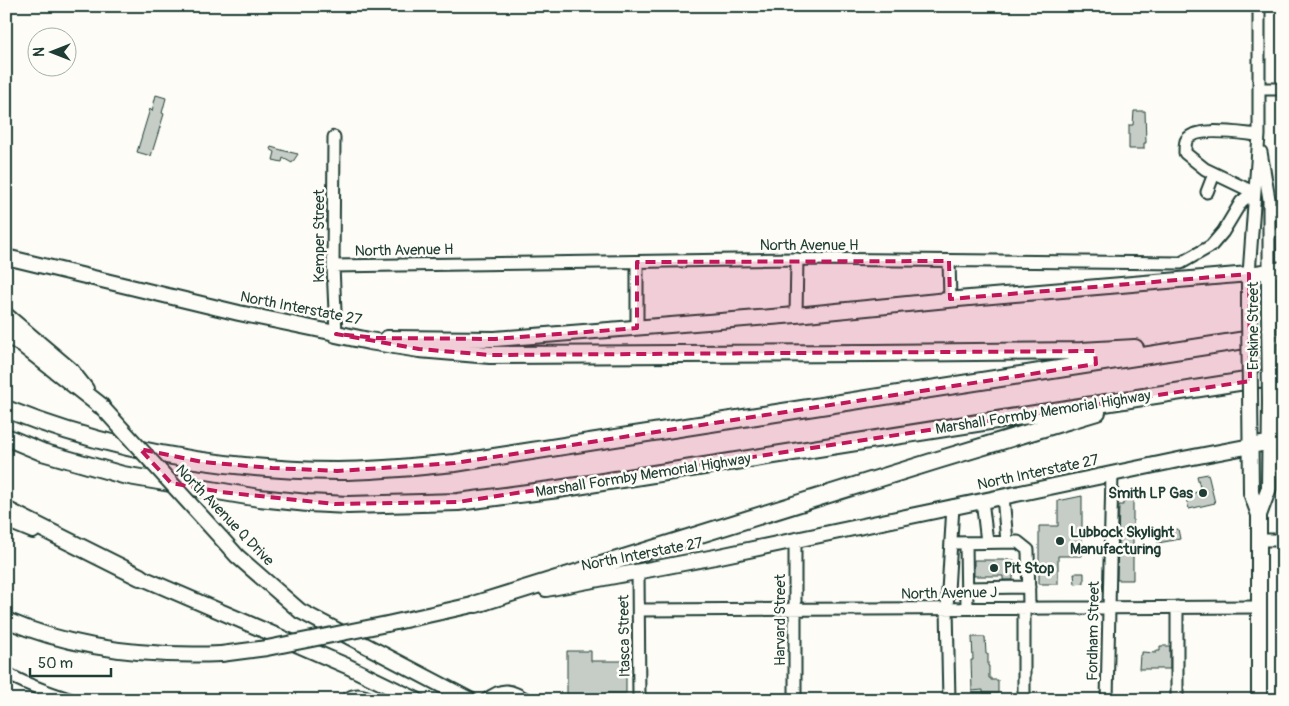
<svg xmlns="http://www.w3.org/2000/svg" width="1289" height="706" viewBox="0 0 1289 706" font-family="Pangolin,sans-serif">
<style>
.building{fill:#c6cdc7;stroke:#1f3d34}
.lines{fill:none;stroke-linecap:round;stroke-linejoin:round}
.minor-casing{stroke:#1f3d34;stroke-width:15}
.major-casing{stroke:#1f3d34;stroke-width:18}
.highway-casing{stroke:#1f3d34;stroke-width:20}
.minor{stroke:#fdfcf7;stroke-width:11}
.major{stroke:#fdfcf7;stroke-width:14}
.highway{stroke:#fdfcf7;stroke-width:16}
.major-bridge-casing{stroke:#1f3d34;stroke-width:18;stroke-linecap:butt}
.major-bridge{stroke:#fdfcf7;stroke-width:14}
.marked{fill:#c2185b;fill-opacity:0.2;stroke:#c2185b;stroke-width:4;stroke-dasharray:10 6;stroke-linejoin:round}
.poi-dot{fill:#1f3d34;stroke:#fdfcf7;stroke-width:2}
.labels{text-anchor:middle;stroke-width:5;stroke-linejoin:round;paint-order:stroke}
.street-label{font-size:15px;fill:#1f3d34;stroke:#fdfcf7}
.poi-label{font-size:15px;font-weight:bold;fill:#1f3d34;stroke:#fdfcf7;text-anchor:start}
</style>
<rect width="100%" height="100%" fill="#fdfcf7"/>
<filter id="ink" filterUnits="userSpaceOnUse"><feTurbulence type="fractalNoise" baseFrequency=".02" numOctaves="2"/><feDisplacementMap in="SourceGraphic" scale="10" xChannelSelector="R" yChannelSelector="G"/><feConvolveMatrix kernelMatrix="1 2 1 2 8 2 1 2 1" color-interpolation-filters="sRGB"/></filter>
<g filter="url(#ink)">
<path class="building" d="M156 95 166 98 162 113 164 114 151 156 137 152 150 109 152 111Z
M1134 111H1145L1146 143H1144V149H1129V125H1133Z
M271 147 285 151 298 154 292 163 283 158 282 162 273 160 275 152 270 149Z
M1208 474 1215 503 1189 509 1185 495 1201 491 1197 476Z
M1082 496V556H1058V584H1039V526H1058V501Z
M1123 500H1133V580H1117L1119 505H1123Z
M1178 529 1180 539 1158 543 1156 533Z
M974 560H1014V576H1013V580H1003V576H974Z
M1074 573H1084V583L1075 584Z
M972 637H985L986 654H988V666H989V678H991V680H998V693H983V690L972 691 971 660H973Z
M1160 646H1170V669H1139L1140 655H1142V652L1156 653V651H1160Z
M567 651H591V661H626V693H606V695H567Z"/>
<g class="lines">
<defs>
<path id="minor" d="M1259 89H1283
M334 137 333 266 336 334
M1261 152 1269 199V271
M1207 192 1214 174
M1269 209 1283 208
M949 261 950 299
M637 262V328
M333 266 797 259 1181 263 1211 246 1223 232 1241 202 1253 192 1205 169 1185 153C1185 150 1185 144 1186 141 1193 125 1244 134 1259 135
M1249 274 1259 135V6
M796 315 797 259
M1003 496 1007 542
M982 500 987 542
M795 539V700
M1259 540H1283
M951 543 1018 542 1028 550 1029 608
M966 543 967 608
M638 571 639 700
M967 588 1029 587
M1024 608V700
M639 610 1259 607
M6 673C26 685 50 693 72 700
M346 700C355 692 364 695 374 700
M486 700C503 686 510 690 528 700
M949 700 947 608 953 506
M1107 700 1112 473
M1177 700V607"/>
<path id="major" d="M6 257 239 313 345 335
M1269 271V311
M1249 274V314
M6 315 71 370 86 389
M387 338 495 339 796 315 958 299 1249 274 1283 269
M1250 392 1251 493 1259 515V700
M1259 515 1269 488 1270 402
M6 520 33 531
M221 538 237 556 300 611 470 700
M131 573 347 666 417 700
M546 589 715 557 1183 459 1283 440
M6 620C74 649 148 657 221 654
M387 624 486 602"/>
<path id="highway" d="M6 334 22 344 101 406
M336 334 369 341 419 349 490 355 874 353 1081 351 1135 348
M6 409C111 451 224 470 337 471 376 471 415 467 455 463L1283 334
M6 437 42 452 123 475 259 498 308 503 348 505 458 502 558 489 1283 375
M6 510 140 577
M476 604 938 460 1097 412"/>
</defs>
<use href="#minor" class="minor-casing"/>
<use href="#major" class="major-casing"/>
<use href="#highway" class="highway-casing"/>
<use href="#minor" class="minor"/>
<use href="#major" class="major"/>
<use href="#highway" class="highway"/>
<defs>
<path id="major-bridge" d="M1269 311 1270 402
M1249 314 1250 392
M101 406 221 538
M221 654 267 648 387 624"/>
</defs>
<use href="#major-bridge" class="major-bridge-casing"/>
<use href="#major-bridge" class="major-bridge"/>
</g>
</g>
<path class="marked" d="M949 261 950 299 1249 274 1250 381 458 502 335 504 221 492 171 483 140 449 202 462 272 468 337 471 455 463 1096 364 1095 351 490 355 419 349 336 334 377 338 495 339 637 328V262Z"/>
<g class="poi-dot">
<circle cx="1203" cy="493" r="5"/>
<circle cx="1060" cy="541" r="5"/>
<circle cx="994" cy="568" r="5"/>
</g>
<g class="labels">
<g class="street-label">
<text transform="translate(319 236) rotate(-90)" y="5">Kemper Street</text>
<text x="809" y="250">North Avenue H</text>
<text transform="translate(404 250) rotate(-1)" y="5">North Avenue H</text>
<text transform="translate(301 308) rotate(11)" y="5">North Interstate 27</text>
<text transform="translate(1253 326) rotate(-90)" y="5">Erskine Street</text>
<text transform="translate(1043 412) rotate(-9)" y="5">Marshall Formby Memorial Highway</text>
<text transform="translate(1038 472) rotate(-12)" y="5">North Interstate 27</text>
<text transform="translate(643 475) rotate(-9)" y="5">Marshall Formby Memorial Highway</text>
<text transform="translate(225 515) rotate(46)" y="5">North Avenue Q Drive</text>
<text transform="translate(642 554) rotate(-11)" y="5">North Interstate 27</text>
<text transform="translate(949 593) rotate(-1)" y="5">North Avenue J</text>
<text transform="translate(780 620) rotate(-90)" y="5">Harvard Street</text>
<text transform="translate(1093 631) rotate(-89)" y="5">Fordham Street</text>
<text transform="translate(624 636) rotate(-91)" y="5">Itasca Street</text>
</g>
<g class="poi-label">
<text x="1193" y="498" text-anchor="end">Smith LP Gas</text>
<text x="1070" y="537">Lubbock Skylight<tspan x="1070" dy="17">Manufacturing</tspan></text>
<text x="1004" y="573">Pit Stop</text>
</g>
</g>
<rect width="1289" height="706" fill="none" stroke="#fdfcf7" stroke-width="25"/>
<rect x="12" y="12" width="1264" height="681" fill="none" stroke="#1f3d34" stroke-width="2" filter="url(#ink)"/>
<g transform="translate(52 52) rotate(270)"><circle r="24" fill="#fdfcf7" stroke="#a4b0a9"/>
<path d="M0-4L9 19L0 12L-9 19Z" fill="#1f3d34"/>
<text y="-8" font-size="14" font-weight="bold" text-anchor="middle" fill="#1f3d34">N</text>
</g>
<path d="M30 668v8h81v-8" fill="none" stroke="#1f3d34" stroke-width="2.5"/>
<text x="38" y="668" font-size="15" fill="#1f3d34" stroke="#fdfcf7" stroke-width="4" paint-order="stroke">50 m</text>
</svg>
